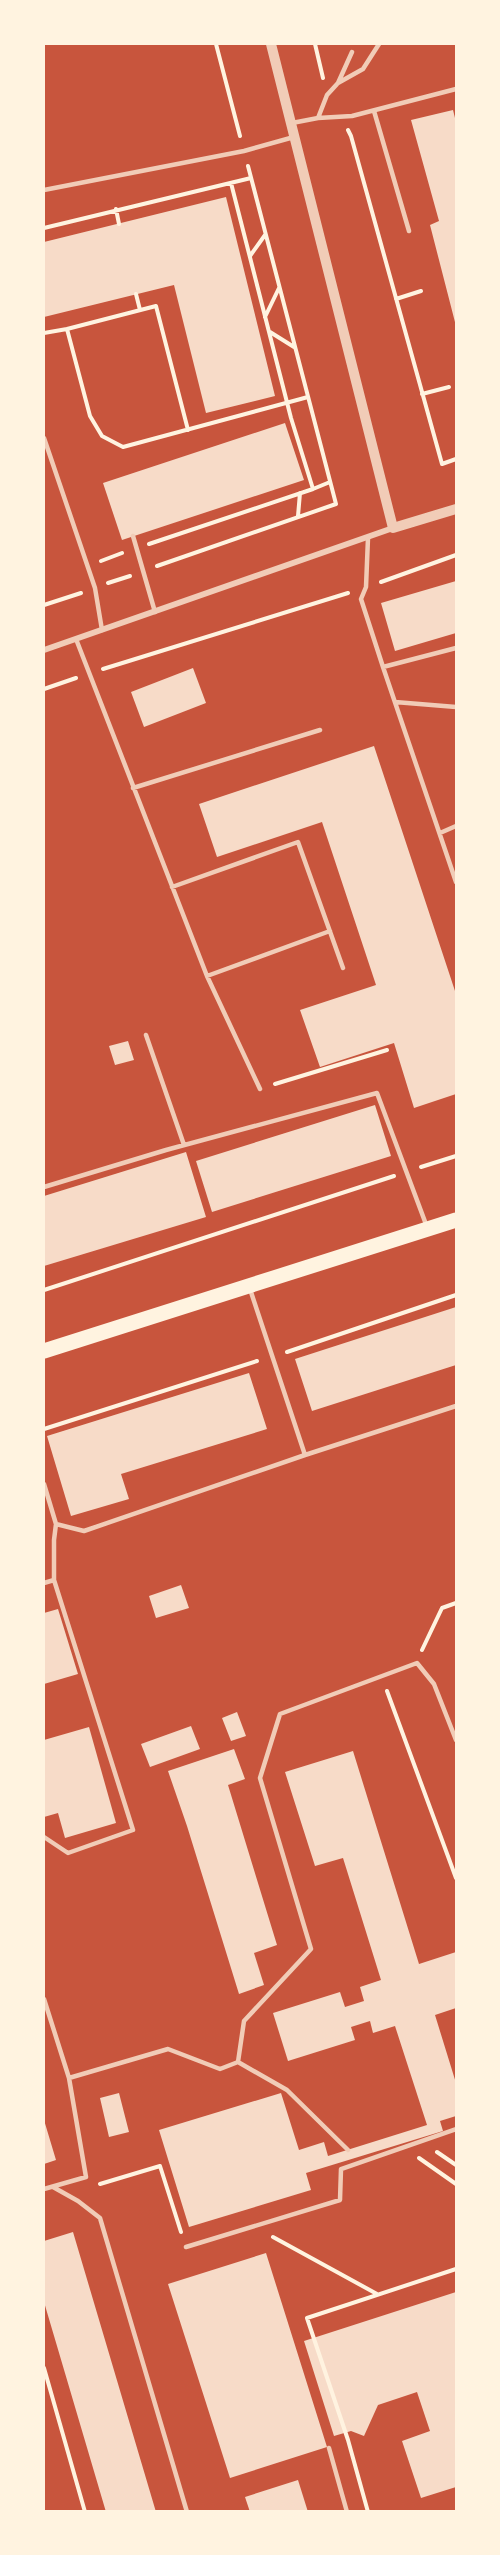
<svg xmlns="http://www.w3.org/2000/svg" width="500" height="2555" viewBox="0 0 500 2555" font-family="'Noto Sans',sans-serif">
<style>
.building{fill:#f7dbc8}
.lines{fill:none;stroke-linecap:round;stroke-linejoin:round}
.path{stroke:#fff3e0;stroke-width:4}
.service{stroke:#f1ccb7;stroke-width:4.5}
.minor{stroke:#f1ccb7;stroke-width:6}
.tertiary{stroke:#f1ccb7;stroke-width:10}
.primary{stroke:#fff3e0;stroke-width:15}
</style>
<rect width="100%" height="100%" fill="#c8553d"/>
<path class="building" d="M453 110 456 122V326L430 225 439 221 411 120Z
M226 197 275 396 206 413 174 285 44 317V242Z
M285 423 304 480 122 540 103 483Z
M456 581V633L395 651 381 603Z
M193 668 206 703 144 727 131 692Z
M374 746 456 994V1094L414 1108 394 1043 320 1067 300 1010 376 985 322 822 217 857 199 804Z
M128 1041 134 1060 115 1065 109 1046Z
M375 1105 391 1156 212 1212 196 1161Z
M186 1152 206 1217 44 1266V1196Z
M456 1307V1365L312 1411 295 1359Z
M249 1373 267 1429 121 1474 129 1499 71 1516 47 1436Z
M181 1585 189 1608 156 1618 149 1596Z
M58 1609 78 1674 44 1684V1613Z
M237 1712 246 1736 231 1741 222 1718Z
M191 1726 200 1749 150 1767 141 1744Z
M89 1727 116 1823 65 1838 58 1813 44 1817V1740Z
M234 1749 245 1779 228 1785 277 1945 254 1953 264 1985 239 1994 187 1826 168 1771Z
M353 1751 419 1964 456 1952V2008L435 2015 456 2083V2116L440 2121 443 2131 306 2173 311 2190 189 2227 159 2130 281 2093 299 2150 324 2142 328 2156 427 2125 395 2026 373 2033 370 2021 351 2027 355 2040 288 2061 273 2013 340 1992 345 2007 364 2001 360 1987 381 1980 343 1858 315 1866 285 1772Z
M119 2093 129 2132 109 2137 100 2098Z
M44 2120 56 2160 44 2164Z
M73 2232 156 2512H106L44 2302V2241Z
M266 2253 327 2447 230 2478 168 2284Z
M456 2292V2487L421 2498 402 2441 430 2431 417 2392 378 2405 364 2436 351 2431 334 2436 304 2341Z
M298 2480 308 2512H250L245 2497Z"/>
<g class="lines">
<path class="path" d="M216 44 240 136
M315 44 323 78
M348 130 351 136 442 464 456 459
M116 209 119 224
M44 228 251 178
M250 256 265 235
M136 294 140 310
M396 299 421 291
M265 317 279 288
M270 332 294 347
M44 333 67 329
M422 394 449 387
M188 430 156 306 67 329 90 416 102 436 123 447 308 397
M313 489 330 482
M298 516 300 493
M149 544 313 489 291 418 231 183
M101 561 122 553
M157 566 336 504 248 166
M381 582 456 555
M108 583 130 576
M44 605 81 593
M103 669 348 593
M44 689 76 678
M275 1084 387 1050
M421 1167 456 1156
M44 1290 394 1176
M287 1352 456 1295
M44 1429 257 1361
M422 1650 442 1608 456 1603
M387 1691 456 1878
M437 2152 456 2165
M419 2158 456 2184
M100 2184 160 2166 181 2232
M273 2237 377 2294
M44 2368 85 2512
M368 2512 348 2440 307 2318 456 2269"/>
<path class="service" d="M338 83 352 52
M374 111 409 231
M318 118 327 95 338 83 363 69 379 44
M292 123 318 118 352 116 456 89
M44 190 244 151 294 137
M44 438 95 588 102 630
M133 536 155 612
M368 538 366 587 361 599 383 667 456 648
M76 639 207 976 260 1089
M383 667 456 882
M395 702 456 707
M133 788 320 730
M440 833 456 826
M172 887 298 842 343 968
M207 976 330 931
M146 1035 184 1145
M44 1187 166 1150 377 1093 427 1227
M305 1455 456 1406
M44 1484 56 1524 84 1531 305 1455 250 1289
M54 1580V1540L56 1524
M44 1583 54 1580 133 1830 68 1853 44 1837
M44 1999 69 2078
M238 2062 287 2090 348 2150
M53 2187 78 2201 100 2218 187 2512
M44 2189 86 2177 69 2078 168 2049 220 2069 238 2062 244 2021 311 1949 260 1778 280 1714 417 1663 434 1684 456 1740
M186 2247 340 2200 341 2169 456 2129
M329 2448 347 2512"/>
<path class="minor" d="M44 650 393 528"/>
<path class="tertiary" d="M271 44 393 528 456 509"/>
<path class="primary" d="M44 1351 456 1220"/>
</g>
<rect width="500" height="2555" fill="none" stroke="#fff3e0" stroke-width="90"/>
</svg>
